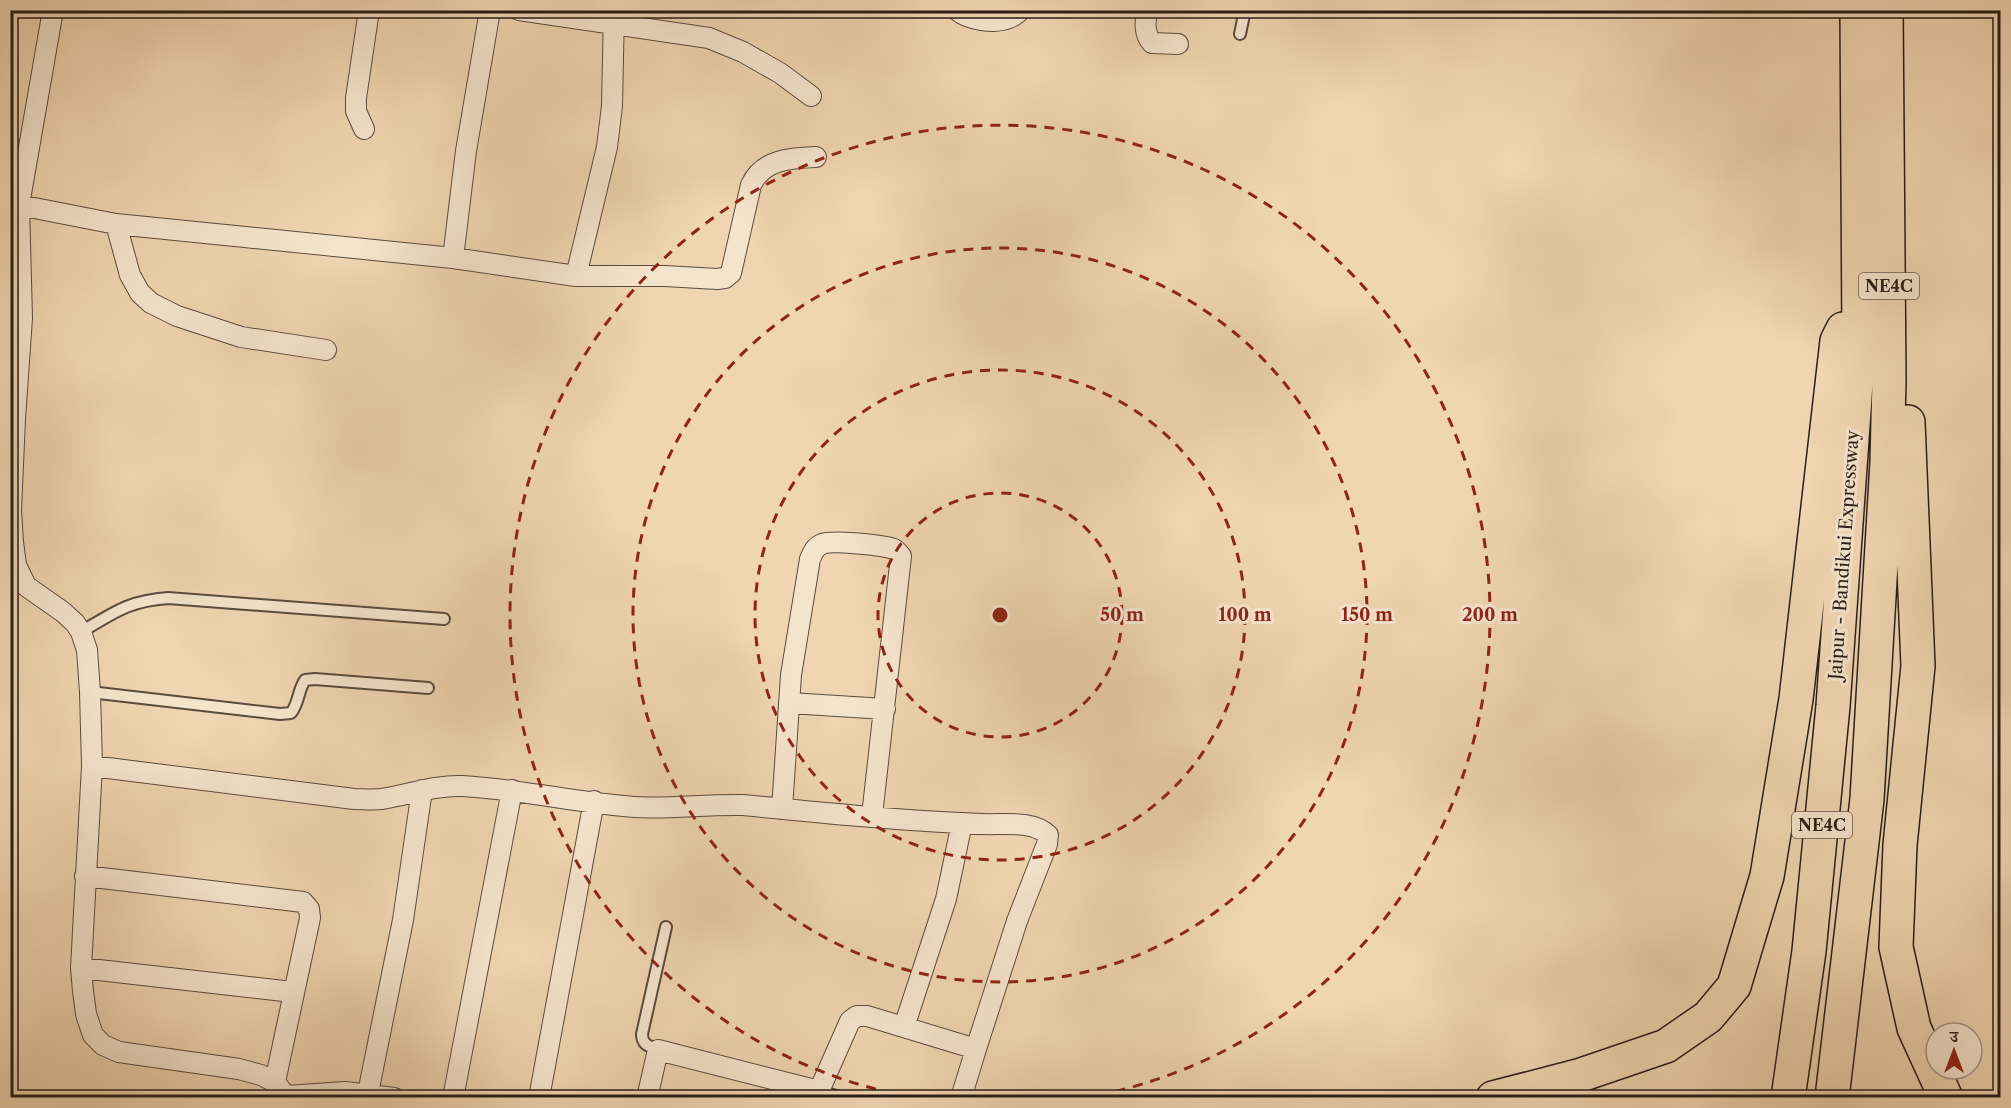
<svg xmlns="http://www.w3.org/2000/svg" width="2011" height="1108" viewBox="0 0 2011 1108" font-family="'Libre Caslon Text','Noto Serif Devanagari',serif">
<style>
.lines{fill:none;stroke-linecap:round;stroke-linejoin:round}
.lane-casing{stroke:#5b4b3e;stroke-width:14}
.street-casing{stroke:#5b4b3e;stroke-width:22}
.highway-casing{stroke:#2a1d17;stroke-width:36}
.lane{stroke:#f5e4cc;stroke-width:10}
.street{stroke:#f5e4cc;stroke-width:20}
.highway{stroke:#efd5b1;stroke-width:33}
.ring{fill:none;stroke:#8f2418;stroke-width:3;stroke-dasharray:10 8}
.labels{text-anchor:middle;stroke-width:6;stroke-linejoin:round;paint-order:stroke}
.shield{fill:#f5e4cc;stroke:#67594d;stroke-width:1.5}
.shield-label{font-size:16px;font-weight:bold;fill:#2a1d17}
.street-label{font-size:18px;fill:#2a1d17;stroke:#f5e4cc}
.centre{fill:#8f2418;stroke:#f5e4cc;stroke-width:3}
.ring-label{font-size:18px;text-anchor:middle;font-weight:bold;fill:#8f2418;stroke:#f5e4cc;stroke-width:6;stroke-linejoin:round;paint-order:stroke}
</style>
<rect width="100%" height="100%" fill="#efd5b1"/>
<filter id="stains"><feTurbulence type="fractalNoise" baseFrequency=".00333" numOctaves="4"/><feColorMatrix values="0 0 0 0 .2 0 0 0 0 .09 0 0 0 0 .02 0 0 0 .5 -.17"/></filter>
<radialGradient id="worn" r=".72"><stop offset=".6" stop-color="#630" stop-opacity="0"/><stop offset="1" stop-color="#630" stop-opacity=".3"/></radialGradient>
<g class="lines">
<defs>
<path id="lane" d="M1240 34 1245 10
M81 632C115 612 128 601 168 598L444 619
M90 692 280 714 291 713C299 703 298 690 305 680L315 679 428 688
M658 1050C649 1046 642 1045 642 1034L666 927
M819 1091 843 1098"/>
<path id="street" d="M53 10 19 205 22 318 15 419 11 510 13 542 16 565 26 586 63 612 75 623 81 632 87 650 90 692 92 766 354 799C363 799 372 800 381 799 409 795 434 785 462 786 520 789 576 803 634 807 670 809 707 804 743 805 823 813 903 821 982 824 1003 825 1033 820 1048 835L1047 844 1017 921 976 1049 867 1016H857L850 1021 819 1091 658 1050 647 1098
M519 10 709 38 743 52 780 73 811 96
M957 10C968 20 995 24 1009 18 1013 17 1017 13 1021 10
M1147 10C1145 23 1144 34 1152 43L1178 44
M364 129 356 111V98L369 10
M19 205 116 224 130 275 140 293 151 303 177 316 241 337 326 350
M116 224 453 258 576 276H665L717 279 725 278 731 273 751 185C763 159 791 158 816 157
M453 258 466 151 490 10
M576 276 607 147 612 106 614 10
M789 703 885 709
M92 766 81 968 83 991 86 1014 93 1035 103 1045 119 1052 239 1069 261 1075 275 1082 287 1098
M782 809 791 675 810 559C813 552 815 547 822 544 832 540 883 545 894 549 898 551 898 553 901 556L872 816
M85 876 303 902 309 909 310 918 275 1082
M81 968 293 992
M904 1027 946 899 962 823
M368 1093 403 920 422 790
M287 1096 345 1092 394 1098
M453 1098 512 790
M539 1098 594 801
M961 1098 976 1049"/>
<path id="highway" d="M1908 422 1918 666 1900 845 1896 947 1914 1028 1946 1098
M1493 1098 1578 1076 1666 1046 1708 1017 1734 986 1767 876 1796 699 1837 341 1843 329
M1788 1098 1809 951 1833 706 1859 341 1857 10
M1832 1098 1867 799 1887 462 1889 380 1886 10"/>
</defs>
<use href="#lane" class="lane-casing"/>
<use href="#street" class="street-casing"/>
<use href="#highway" class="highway-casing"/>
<use href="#lane" class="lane"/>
<use href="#street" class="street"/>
<use href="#highway" class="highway"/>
</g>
<g class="ring">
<circle cx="1000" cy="615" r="122"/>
<circle cx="1000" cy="615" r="245"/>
<circle cx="1000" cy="615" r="367"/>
<path d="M911 1097A490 490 0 1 1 1089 1097"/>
</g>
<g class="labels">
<g class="shield">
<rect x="1859" y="273" width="60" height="26" rx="4.5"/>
<rect x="1792" y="812" width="60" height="26" rx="4.5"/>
</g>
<g class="shield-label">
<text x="1889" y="292">NE4C</text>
<text x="1822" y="831">NE4C</text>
</g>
<g class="street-label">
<text transform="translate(1844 555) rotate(-86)" y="6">Jaipur - Bandikui Expressway</text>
</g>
</g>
<circle cx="1000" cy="615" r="9" class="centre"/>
<g class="ring-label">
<text x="1122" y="621">50 m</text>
<text x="1245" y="621">100 m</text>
<text x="1367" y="621">150 m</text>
<text x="1490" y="621">200 m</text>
</g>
<rect width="2011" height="1108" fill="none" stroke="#efd5b1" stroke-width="36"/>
<rect x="12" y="12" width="1987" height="1084" fill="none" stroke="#2a1d17" stroke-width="3"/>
<rect x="18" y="18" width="1975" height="1072" fill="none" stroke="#2a1d17" stroke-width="1.5"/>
<g transform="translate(1954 1051)"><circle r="28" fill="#f5e4cc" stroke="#a49484" stroke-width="1.5"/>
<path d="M0-4.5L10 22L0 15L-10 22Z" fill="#8f2418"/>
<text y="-9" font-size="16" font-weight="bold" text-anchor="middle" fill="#2a1d17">उ</text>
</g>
<rect width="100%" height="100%" filter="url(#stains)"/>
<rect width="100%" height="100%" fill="url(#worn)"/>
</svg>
